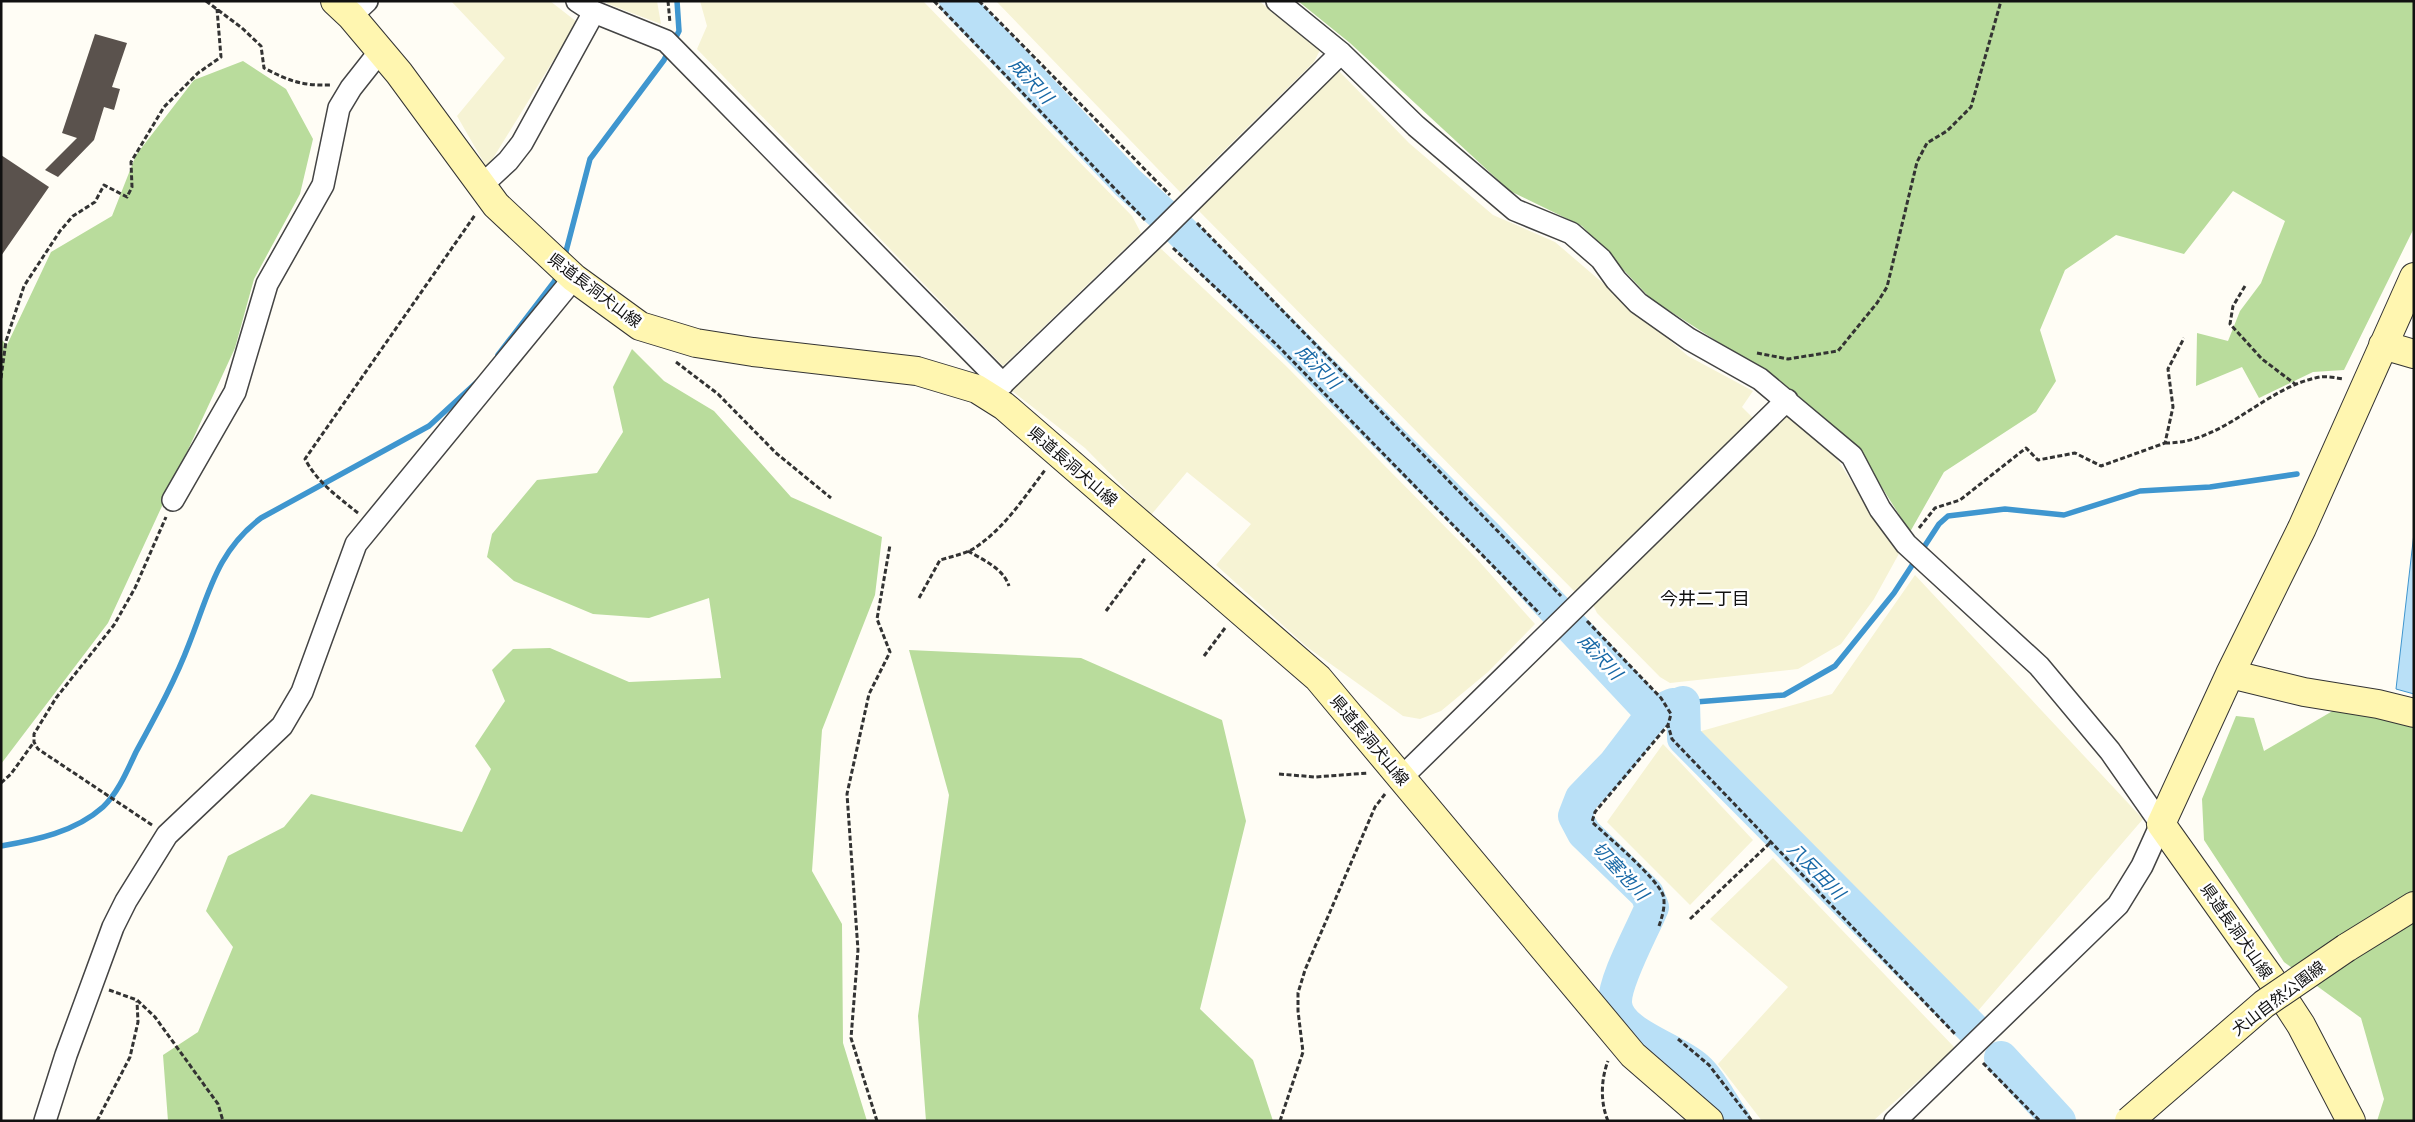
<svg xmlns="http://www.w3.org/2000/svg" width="2415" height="1122" viewBox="0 0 2415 1122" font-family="Bitter,'Noto Sans JP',serif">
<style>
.farmland{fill:#f6f3d4}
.forest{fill:#b9dc9c}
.water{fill:#b9e0f7;stroke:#3f96cf}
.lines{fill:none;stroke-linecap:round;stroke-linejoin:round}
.stream{stroke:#3f96cf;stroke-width:5.5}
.river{stroke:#b9e0f7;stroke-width:34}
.building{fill:#5a524d}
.street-casing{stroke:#444;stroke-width:24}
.secondary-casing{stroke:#333;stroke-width:30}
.path{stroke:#333;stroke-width:3;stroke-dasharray:5 2.5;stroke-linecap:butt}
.street{stroke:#fff;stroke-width:21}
.secondary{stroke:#fff6b0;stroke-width:28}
.secondary-bridge-casing{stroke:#333;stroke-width:30;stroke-linecap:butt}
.secondary-bridge{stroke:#fff6b0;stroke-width:28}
.labels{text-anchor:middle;stroke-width:5;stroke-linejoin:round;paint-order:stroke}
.street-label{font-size:16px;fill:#111;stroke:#fff}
.water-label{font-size:18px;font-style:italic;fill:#1768a6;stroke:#fff}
.neighbourhood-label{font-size:18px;fill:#111;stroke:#fff}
</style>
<rect width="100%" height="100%" fill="#fffdf5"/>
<path class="farmland" d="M451 1H550L577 22 487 168 457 116 505 58Z
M604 1H657L661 24 608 4Z
M700 1H923L1132 216 1141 233 1003 366 697 49 707 26Z
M996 1H1259L1320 50 1314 62 1181 193Z
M1338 70 1409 143 1493 215 1555 242 1688 356 1753 391 1742 407 1755 420 1577 594 1197 209Z
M1157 245 1285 365 1477 559 1535 624 1488 672 1441 711 1420 719 1403 716 1307 647 1216 565 1251 524 1187 472 1151 515 1085 448 1011 390Z
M1784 413 1837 459 1875 518 1901 550 1874 599 1841 644 1798 669 1670 683 1660 677 1597 613 1593 605Z
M1915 575 2143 819 1977 1012 1698 732 1832 694Z
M1663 744 1753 840 1690 905 1607 822Z
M1773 858 1955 1048 1873 1121H1762L1718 1064 1788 987 1710 919Z"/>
<path class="forest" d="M1298 1H2414V228L2344 370 2313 372 2259 398 2242 367 2196 386 2197 333 2228 341 2240 311 2261 283 2285 221 2233 191 2184 254 2116 235 2065 270 2040 330 2056 381 2036 412 1944 472 1910 532 1859 451 1765 372 1651 299 1582 226 1510 191 1350 43Z
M243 61 286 89 313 139 300 194 254 279 235 348 108 623 1 764V339L7 345 51 252 112 216 136 155 194 80Z
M632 349 664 381 714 411 791 497 882 537 875 595 822 730 812 871 842 924 843 1043 867 1121H168L163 1055 198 1032 233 947 206 911 228 856 284 827 311 794 462 832 491 769 475 746 505 701 492 670 513 649 550 648 629 682 721 678 709 598 649 618 593 614 514 581 487 557 492 534 537 480 597 473 623 432 613 387Z
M909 650 1081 658 1222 720 1246 821 1200 1009 1253 1060 1273 1121H926L918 1016 949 795Z
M2336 709 2414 726V1121H2377L2384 1099 2361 1018 2284 962 2204 840 2202 799 2236 716 2254 718 2264 751Z"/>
<path class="water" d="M2414 533V694L2396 689Z"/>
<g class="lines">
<path class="stream" d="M674 41 679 31 677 1
M564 259 590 159 664 60 669 50
M498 355 554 282 558 274
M1683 703 1784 695 1835 666 1894 593 1939 524 1948 516 2005 509 2064 515 2140 491 2210 487 2297 474
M1 846C36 840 75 832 103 807 118 793 127 771 136 752 155 717 175 681 189 644 209 594 216 552 261 518L429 426 477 382"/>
<path class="river" d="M956 1 1128 183 1178 228 1489 539 1653 714 1683 703
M1683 703 1684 738 1973 1029
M1673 705 1653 714 1615 764 1582 798 1575 816 1584 833 1647 894 1652 907C1643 929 1614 981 1615 1003 1616 1034 1676 1049 1696 1068 1710 1080 1722 1105 1734 1121
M2001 1058 2059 1121"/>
</g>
<path class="building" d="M95 34 127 43 112 87 120 89 114 110 104 107 94 140 58 177 45 170 77 138 62 133Z
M1 155 49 187 1 256Z"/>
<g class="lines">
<defs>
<path id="street" d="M577 1 594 12 666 41 1003 384
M1277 1 1341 53 1416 126 1515 210 1571 233 1601 259 1616 280 1638 303 1689 339 1760 379 1852 456 1880 509 1906 544 2039 666 2110 751 2161 824 2142 866 2118 905 1895 1121
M351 16 367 1
M481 186 508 161 522 143 594 12
M993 393 1158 234 1341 53
M173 500 235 392 267 284 323 185 339 108 351 88 381 50
M1402 777 1787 400
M45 1121 66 1055 113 927 126 901 167 835 282 726 302 692 356 544 574 278"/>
<path id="secondary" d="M335 1 351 16 399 73 496 205 574 278 640 326 696 343 753 352 917 371 977 389 1004 406 1318 678 1633 1055 1709 1121
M2383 345 2414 354
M2230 674 2304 692 2378 704 2414 713
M2346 948 2414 906
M2351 1121 2301 1025 2269 976 2161 824 2230 674 2302 528 2414 277"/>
</defs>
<use href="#street" class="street-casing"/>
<use href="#secondary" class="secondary-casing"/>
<path class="path" d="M206 1 242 28 261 46 264 68C289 81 302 86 331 85
M668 1 670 23
M934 1 1145 220
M979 1 1170 195
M1197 223 1561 596
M1173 248 1277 345 1540 614
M2245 286 2233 306 2230 324 2262 359 2295 384
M1757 353 1788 359 1838 351 1877 303 1887 287 1917 162 1927 143 1947 131 1971 107 2001 1
M676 362 718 394 776 453 831 498
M1 378 6 341 24 286 60 231 73 216 95 202 104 185 127 197 132 187 131 162 164 107 198 73 221 57 217 9
M2165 443C2224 444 2264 387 2320 377 2328 376 2336 378 2344 379
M358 513C338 497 317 482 305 459L475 215
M1919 528 1935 508 1960 500 2026 448 2038 460 2075 453 2101 466 2165 443 2173 407 2168 369 2184 338
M968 551C983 560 1003 568 1009 586
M919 598 940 560C950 557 964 554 973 549 1003 530 1024 498 1045 470
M1106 611 1146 557
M1587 621 1661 698 1671 714 1668 725 1672 739 1956 1035
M1204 656 1225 628
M1279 774 1315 777 1368 773
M1 783 11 774 34 742
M152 825 38 749 34 742V734L56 698 114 625 135 588 166 517
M1690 919 1771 842
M1659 926C1662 917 1666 905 1663 895 1656 877 1608 837 1592 822L1595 812 1668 725
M109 990 137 1000 155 1017 218 1104 223 1121
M1678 1039 1709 1065 1752 1121
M1983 1063 2040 1121
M97 1121 130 1057 138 1022 137 1001
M877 1121 851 1038 858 950 847 794 869 694 890 652 877 619 890 545
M1280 1121 1303 1052 1298 1011V993L1305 970 1375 807 1385 794
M1608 1121C1600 1102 1601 1079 1608 1061"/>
<use href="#street" class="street"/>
<use href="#secondary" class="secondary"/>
<defs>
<path id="secondary-bridge" d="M2129 1121 2264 1004 2346 948"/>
</defs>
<use href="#secondary-bridge" class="secondary-bridge-casing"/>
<use href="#secondary-bridge" class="secondary-bridge"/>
</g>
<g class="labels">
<g class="street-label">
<text transform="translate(595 290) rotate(37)" y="6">県道長洞犬山線</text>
<text transform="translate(1073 466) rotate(41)" y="6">県道長洞犬山線</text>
<text transform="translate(1370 740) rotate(50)" y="6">県道長洞犬山線</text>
<text transform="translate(2237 931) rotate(55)" y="6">県道長洞犬山線</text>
<text transform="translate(2278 998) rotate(-37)" y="6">犬山自然公園線</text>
</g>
<g class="water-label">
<text transform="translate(1031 81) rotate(47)" y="6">成沢川</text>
<text transform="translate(1318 367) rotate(45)" y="6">成沢川</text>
<text transform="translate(1600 657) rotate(47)" y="6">成沢川</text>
<text transform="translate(1620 871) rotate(47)" y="6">切塞池川</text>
<text transform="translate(1816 871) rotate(45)" y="6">八反田川</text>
</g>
<g class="neighbourhood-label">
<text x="1705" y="605">今井二丁目</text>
</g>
</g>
<rect width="2415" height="1122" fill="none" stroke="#111111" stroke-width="5"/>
</svg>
